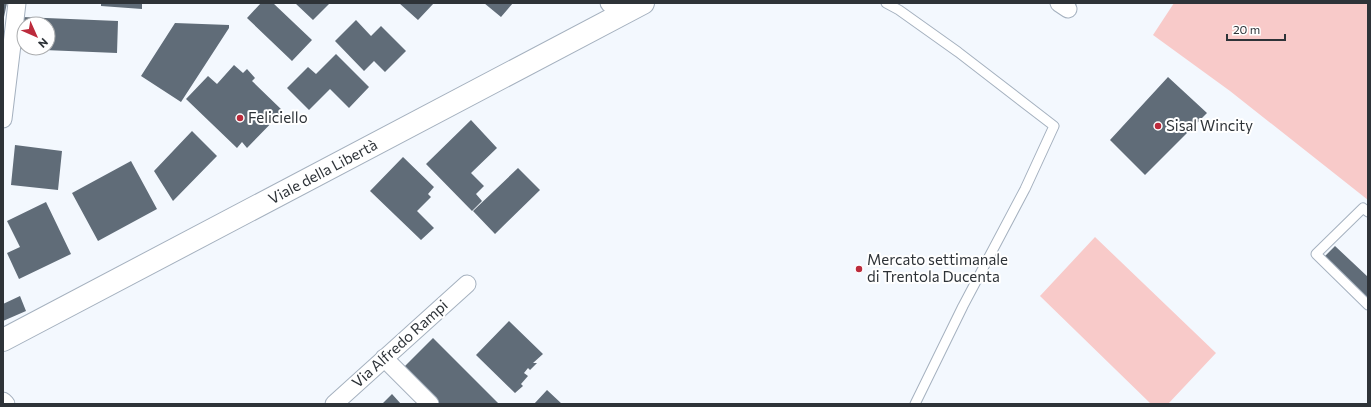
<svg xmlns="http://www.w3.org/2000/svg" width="1371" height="407" viewBox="0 0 1371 407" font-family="Commissioner,sans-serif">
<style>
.green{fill:#f8cac9}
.building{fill:#606c78;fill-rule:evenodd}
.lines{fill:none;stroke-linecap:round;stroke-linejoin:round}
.lane-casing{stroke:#a5b1bf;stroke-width:11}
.street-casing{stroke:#a5b1bf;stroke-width:19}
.secondary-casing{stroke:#a5b1bf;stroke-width:24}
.lane{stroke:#fff;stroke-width:9}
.street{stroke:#fff;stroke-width:17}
.secondary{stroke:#fff;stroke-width:22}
.poi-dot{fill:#bc2b3c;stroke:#fff;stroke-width:1.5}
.labels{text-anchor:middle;stroke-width:4;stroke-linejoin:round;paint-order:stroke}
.poi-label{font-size:15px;fill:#2e3338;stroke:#fff;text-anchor:start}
.street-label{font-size:15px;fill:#2e3338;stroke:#fff}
</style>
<rect width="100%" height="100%" fill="#f3f8fe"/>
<path class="green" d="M1174 3H1368V200L1230 91 1153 35Z
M1095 237 1216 353 1168 404H1151L1040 296Z"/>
<path class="building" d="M3 3H7L4 17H3Z
M101 3H142V9L101 6Z
M261 3H273L312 40 292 61 247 18Z
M295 3H330L313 20Z
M399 3H434L418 20Z
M484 3H513L501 17Z
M22 17 118 21 117 53 20 49ZM24 24H48V48H24Z
M356 20 371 36 381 26 406 51 385 72 374 61 364 71 335 41Z
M175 23 229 25V28L181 102 141 76Z
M336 54 369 87 349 108 330 89 309 110 287 88 308 67 316 74Z
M234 65 243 73 247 69 255 78 252 81 283 111 247 148 242 142 237 148 186 99 208 76 217 84Z
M1168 77 1207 113 1145 175 1110 140Z
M471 120 497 148 471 173 484 186 476 194 482 201 472 211 426 164Z
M192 131 217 156 173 201 154 171Z
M15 145 62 151 58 190 11 185Z
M403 157 434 187 428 194 431 197 417 211 434 228 421 240 370 191Z
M131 161 157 209 98 241 72 193Z
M518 168 540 190 495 234 473 211Z
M46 202 71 254 19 279 7 253 20 247 7 221Z
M1335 246 1368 277V298L1325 256Z
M20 296 26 311 3 321V304Z
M509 321 543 354 533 363H537L530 370 528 368 524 373 528 376 521 384 523 386 515 393 476 355Z
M433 338 499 404H440L403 368Z
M547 390 562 404H534Z
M392 394 401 404H382Z"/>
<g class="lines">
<defs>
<path id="lane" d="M886 3 899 10 958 52 1054 126 1025 189 963 306 915 404
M1368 212 1363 208 1316 254 1368 305"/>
<path id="street" d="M609 3 622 15
M1059 3 1068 9
M3 119 17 3
M384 358 430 404
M3 401 6 404
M334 404 467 284"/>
<path id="secondary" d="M3 340 643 3"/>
</defs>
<use href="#lane" class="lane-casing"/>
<use href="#street" class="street-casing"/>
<use href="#secondary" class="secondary-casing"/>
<use href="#lane" class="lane"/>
<use href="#street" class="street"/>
<use href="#secondary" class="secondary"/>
</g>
<g class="poi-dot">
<circle cx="240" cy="118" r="4"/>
<circle cx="1158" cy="126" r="4"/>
<circle cx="859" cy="269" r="4"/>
</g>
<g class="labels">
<g class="poi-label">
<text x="248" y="123">Feliciello</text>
<text x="1166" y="131">Sisal Wincity</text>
<text x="867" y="265">Mercato settimanale<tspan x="867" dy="17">di Trentola Ducenta</tspan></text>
</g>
<g class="street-label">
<text transform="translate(323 172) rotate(-28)" y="5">Viale della Libertà</text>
<text transform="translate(400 344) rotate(-42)" y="5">Via Alfredo Rampi</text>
</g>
</g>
<rect width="1371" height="407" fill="none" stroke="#2e3338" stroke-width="8"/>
<g transform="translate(36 36) rotate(135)"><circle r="19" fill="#ffffff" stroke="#abadaf"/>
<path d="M0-3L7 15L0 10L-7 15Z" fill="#bc2b3c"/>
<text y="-6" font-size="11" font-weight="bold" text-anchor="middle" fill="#2e3338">N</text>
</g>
<path d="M1227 34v6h58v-6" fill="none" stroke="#2e3338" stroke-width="2"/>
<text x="1233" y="34" font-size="12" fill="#2e3338" stroke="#ffffff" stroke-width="3" paint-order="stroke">20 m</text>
</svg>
